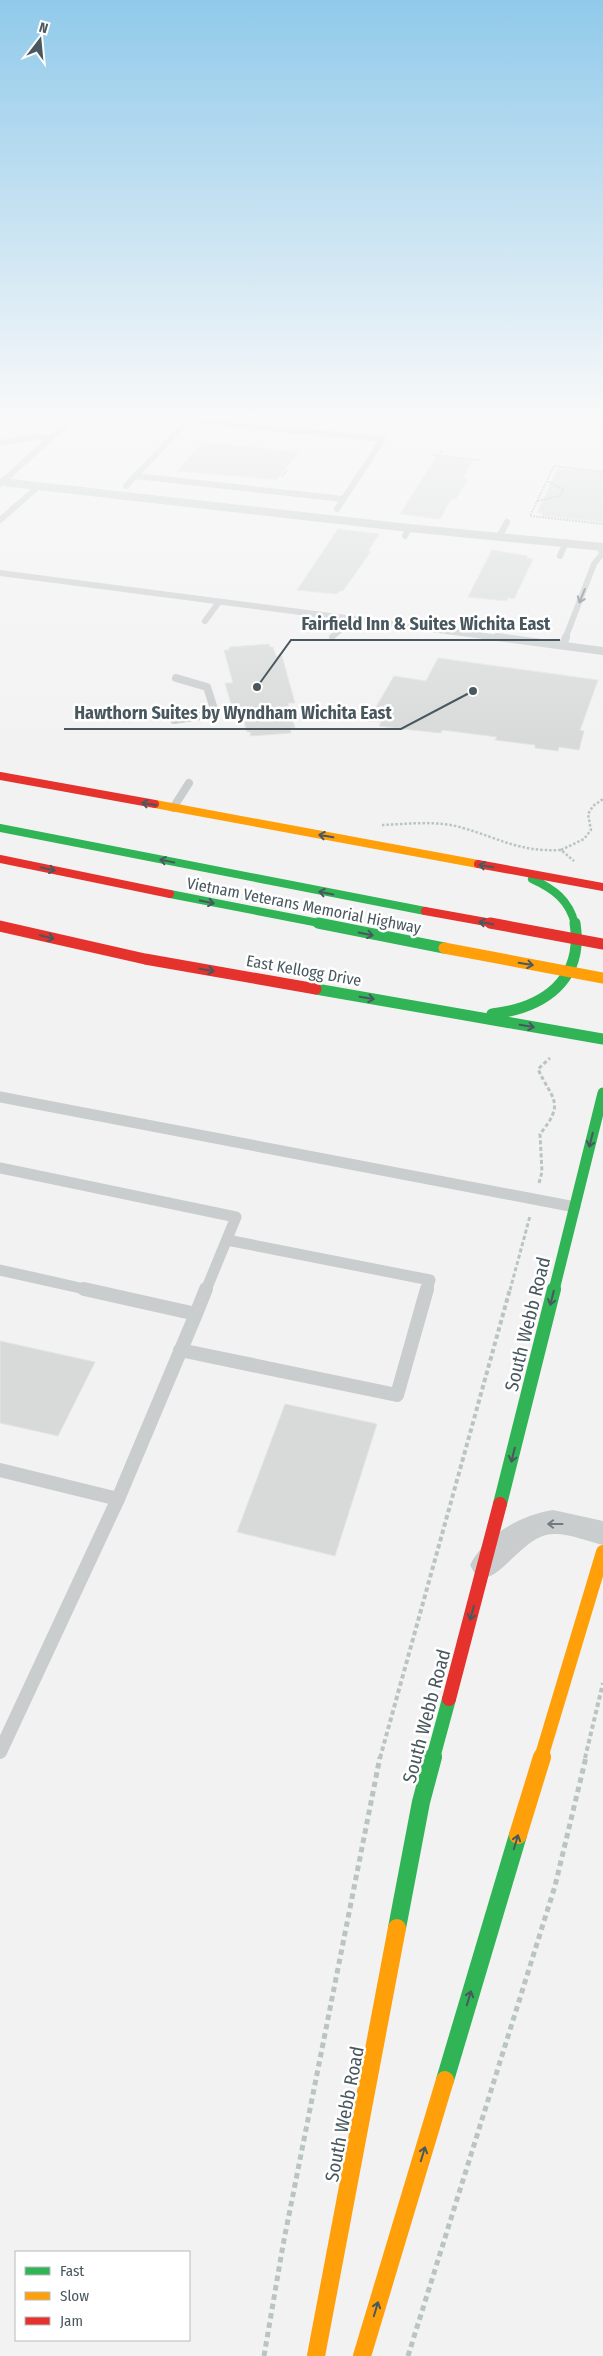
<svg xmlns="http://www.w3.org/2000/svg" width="603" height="2356" viewBox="0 0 603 2356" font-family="'Fira Sans Condensed',sans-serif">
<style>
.building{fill:#d8dada;stroke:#e3e4e5}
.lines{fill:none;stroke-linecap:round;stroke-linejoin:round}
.path-far4{stroke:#b9c5bf;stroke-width:2;stroke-dasharray:2 1;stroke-linecap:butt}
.path-far3{stroke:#b9c5bf;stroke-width:2.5;stroke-dasharray:2.5 2;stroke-linecap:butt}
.path-far2{stroke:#b9c5bf;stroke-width:3;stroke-dasharray:4 2.5;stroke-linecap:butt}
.path-far1{stroke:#b9c5bf;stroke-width:4;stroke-dasharray:4.5 3;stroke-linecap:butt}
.path{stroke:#b9c5bf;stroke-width:5;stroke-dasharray:5.5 4;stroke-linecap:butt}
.lane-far3{stroke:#c9cdce;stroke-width:6}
.lane-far2{stroke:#c9cdce;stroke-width:8}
.lane-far1{stroke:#c9cdce;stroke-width:11}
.lane{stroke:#c9cdce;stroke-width:14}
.street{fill:#c9cdce;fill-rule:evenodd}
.fast-far3{stroke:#30b455;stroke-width:8}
.fast-far2{stroke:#30b455;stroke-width:11}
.fast-far1{stroke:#30b455;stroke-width:14}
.fast{stroke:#30b455;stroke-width:18}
.slow-far3{stroke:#ff9f0a;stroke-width:8}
.slow-far2{stroke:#ff9f0a;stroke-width:11}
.slow-far1{stroke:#ff9f0a;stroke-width:14}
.slow{stroke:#ff9f0a;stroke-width:18}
.jam-far2{stroke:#e5322d;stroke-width:8}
.jam-far1{stroke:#e5322d;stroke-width:11}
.jam{stroke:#e5322d;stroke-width:14}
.oneway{stroke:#6f7b80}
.oneway2{stroke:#49585f}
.labels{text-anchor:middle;stroke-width:5;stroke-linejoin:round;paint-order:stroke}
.street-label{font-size:16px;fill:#49585f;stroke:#fff}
.near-street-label{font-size:19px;fill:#49585f;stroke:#fff}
.leader{fill:none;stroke:#49585f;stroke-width:2}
.callout-dot{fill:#49585f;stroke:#fff;stroke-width:2}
.callout-label{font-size:18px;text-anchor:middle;font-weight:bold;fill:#49585f;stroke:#fff;stroke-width:5;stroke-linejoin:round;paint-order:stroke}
</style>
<rect width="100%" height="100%" fill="#f2f2f2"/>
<path class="building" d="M203 442 299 452 277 480 177 471Z
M437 456 473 460 463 478 468 479 456 499H451L440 519 400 514Z
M564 469 603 473V522L542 516 543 513H537L557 470Z
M338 529 379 534 368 551H371L343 591H339L337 594 297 590Z
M492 550 528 556 526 558 533 559 514 599 508 598 507 601 468 597Z
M269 644 270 647H273L276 656H282L295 703H288L295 728H290L291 733 251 736 250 732H247L239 703 231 704 225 683H233L224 650H229V647Z
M438 658 598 680 580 730 584 731 579 750 559 747 558 751 535 748V745L495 740 497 737 442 730 441 733 402 729 379 726 381 722 368 721 394 676 426 681Z
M0 1341 95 1362 58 1436 0 1423Z
M285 1404 377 1424 335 1556 237 1532Z"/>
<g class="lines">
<path class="path-far4" d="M433 455 480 460
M439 455 442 451
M603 472 554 466 530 516 603 524
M282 476 287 471
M538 501 560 496 563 489 547 481"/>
<path class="path-far3" d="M382 825C408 824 438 820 463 828 501 839 519 852 561 850L574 861
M561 850 584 839 591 830 588 814 593 806 603 799"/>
<path class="path-far2" d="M539 1183 542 1172 540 1134C566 1102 552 1100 538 1069L550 1058
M510 1290 530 1216"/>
<path class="path-far1" d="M380 1758 510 1289
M585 1758 603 1683"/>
<path class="path" d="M264 2356 283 2245 380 1757
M408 2356 555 1886 586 1757"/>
<path class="lane-far3" d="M0 443 35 437 50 438
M135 476 343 499
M0 484 69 421
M126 486 188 420 383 439 337 509
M0 520 39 486
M405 536 409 528
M499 537 507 522
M560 556 566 542
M0 573 507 639
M205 621 219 602
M332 637 339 631 346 618
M565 639 594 564 602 554 600 546"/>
<path class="lane-far2" d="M497 637 603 651
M563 645 566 637
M174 720 200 716 214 709 207 687 176 678
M173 808 189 783"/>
<path class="lane-far1" d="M0 1097 575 1207
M0 1168 236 1217 206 1290
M227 1240 430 1280 427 1290
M0 1270 89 1290"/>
<path class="lane" d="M84 1289 196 1314 118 1499
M196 1314 206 1289
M180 1350 397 1395 427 1289
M0 1470 118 1499 0 1752"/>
<path class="street" d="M2 478 409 524 603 543V551L409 532 2 486 0 485V479Z
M553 1510 603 1521V1545C585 1541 564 1531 546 1535 524 1540 501 1576 486 1577 482 1578 478 1575 475 1574L470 1565C485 1535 521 1515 553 1510Z"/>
<path class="fast-far3" d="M0 828 425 911
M532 879C554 889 569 900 575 924
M170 894 324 924"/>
<path class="fast-far2" d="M318 923 444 948
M316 989 603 1039
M492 1014C543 1008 584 981 575 923
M554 1290 603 1093"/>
<path class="fast-far1" d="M500 1504 554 1289
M433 1758 449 1699"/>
<path class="fast" d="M397 1928 421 1802 433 1757
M445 2080 518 1835"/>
<path class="slow-far3" d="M155 804 478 864"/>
<path class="slow-far2" d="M444 948 603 978"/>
<path class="slow-far1" d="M541 1758 603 1552"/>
<path class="slow" d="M518 1835 542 1757
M316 2356 397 1928
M362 2356 445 2080"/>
<path class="jam-far2" d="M0 776 155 804
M0 859 170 894
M478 864 603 887
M425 911 497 924"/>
<path class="jam-far1" d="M490 923 603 944
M0 926 145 959 316 989"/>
<path class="jam" d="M449 1699 500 1504"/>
</g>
<defs><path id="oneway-shaft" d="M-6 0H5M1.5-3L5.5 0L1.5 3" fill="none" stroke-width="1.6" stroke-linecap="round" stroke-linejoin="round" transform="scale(1.25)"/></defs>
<g class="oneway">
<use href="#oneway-shaft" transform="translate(582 596) rotate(112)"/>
<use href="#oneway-shaft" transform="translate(555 1524) rotate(-180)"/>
</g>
<g class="oneway2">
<use href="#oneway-shaft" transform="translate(149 804) rotate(-170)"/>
<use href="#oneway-shaft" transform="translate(326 836) rotate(-170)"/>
<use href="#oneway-shaft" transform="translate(167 861) rotate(-169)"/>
<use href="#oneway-shaft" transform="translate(486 866) rotate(-170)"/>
<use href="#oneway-shaft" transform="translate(48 869) rotate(12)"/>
<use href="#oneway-shaft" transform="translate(326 893) rotate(-169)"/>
<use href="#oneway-shaft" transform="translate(207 902) rotate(12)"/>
<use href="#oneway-shaft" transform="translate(486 923) rotate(-170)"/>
<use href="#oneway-shaft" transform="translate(366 934) rotate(11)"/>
<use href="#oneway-shaft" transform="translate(47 937) rotate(13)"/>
<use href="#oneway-shaft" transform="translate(526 964) rotate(10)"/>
<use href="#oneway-shaft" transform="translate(207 970) rotate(10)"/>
<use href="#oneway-shaft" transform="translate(367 998) rotate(10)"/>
<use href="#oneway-shaft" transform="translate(527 1026) rotate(10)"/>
<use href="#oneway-shaft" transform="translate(591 1140) rotate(104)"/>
<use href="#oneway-shaft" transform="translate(552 1298) rotate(104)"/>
<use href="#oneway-shaft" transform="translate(513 1455) rotate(104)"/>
<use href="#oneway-shaft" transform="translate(472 1613) rotate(105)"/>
<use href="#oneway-shaft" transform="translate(516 1842) rotate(-73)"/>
<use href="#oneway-shaft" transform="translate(469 1998) rotate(-73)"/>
<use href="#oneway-shaft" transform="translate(423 2154) rotate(-73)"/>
<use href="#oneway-shaft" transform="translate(376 2309) rotate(-73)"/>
</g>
<linearGradient id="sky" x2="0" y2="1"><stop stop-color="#90caea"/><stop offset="0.56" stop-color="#f9f9f9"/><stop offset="1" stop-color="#f9f9f9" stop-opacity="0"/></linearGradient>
<rect width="603" height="744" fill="url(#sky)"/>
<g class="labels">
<g class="street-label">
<text transform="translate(304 905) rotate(11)" y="6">Vietnam Veterans Memorial Highway</text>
<text transform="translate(304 970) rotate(10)" y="6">East Kellogg Drive</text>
</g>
<g class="near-street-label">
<text transform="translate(527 1324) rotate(-76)" y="7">South Webb Road</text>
<text transform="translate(426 1716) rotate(-75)" y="7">South Webb Road</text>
<text transform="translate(344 2114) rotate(-79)" y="7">South Webb Road</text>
</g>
</g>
<path class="leader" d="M257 687L291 640H560M473 691L401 729H64"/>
<g class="callout-dot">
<circle cx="257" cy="687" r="5"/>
<circle cx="473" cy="691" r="5"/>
</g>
<g class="callout-label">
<text x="426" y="630">Fairfield Inn &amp; Suites Wichita East</text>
<text x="233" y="719">Hawthorn Suites by Wyndham Wichita East</text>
</g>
<rect x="15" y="2251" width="175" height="90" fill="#ffffff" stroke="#b6bcbf"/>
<rect x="25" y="2267" width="25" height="8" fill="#30b455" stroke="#b6bcbf"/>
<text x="60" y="2276" font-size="15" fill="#49585f">Fast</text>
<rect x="25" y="2292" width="25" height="8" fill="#ff9f0a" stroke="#b6bcbf"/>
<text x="60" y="2301" font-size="15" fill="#49585f">Slow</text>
<rect x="25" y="2317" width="25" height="8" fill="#e5322d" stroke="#b6bcbf"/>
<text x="60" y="2326" font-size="15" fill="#49585f">Jam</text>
<g transform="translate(40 40) rotate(16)" stroke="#ffffff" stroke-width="4" paint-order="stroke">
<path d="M0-4L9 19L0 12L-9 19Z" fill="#49585f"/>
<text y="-8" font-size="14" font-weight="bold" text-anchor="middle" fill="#49585f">N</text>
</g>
</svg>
